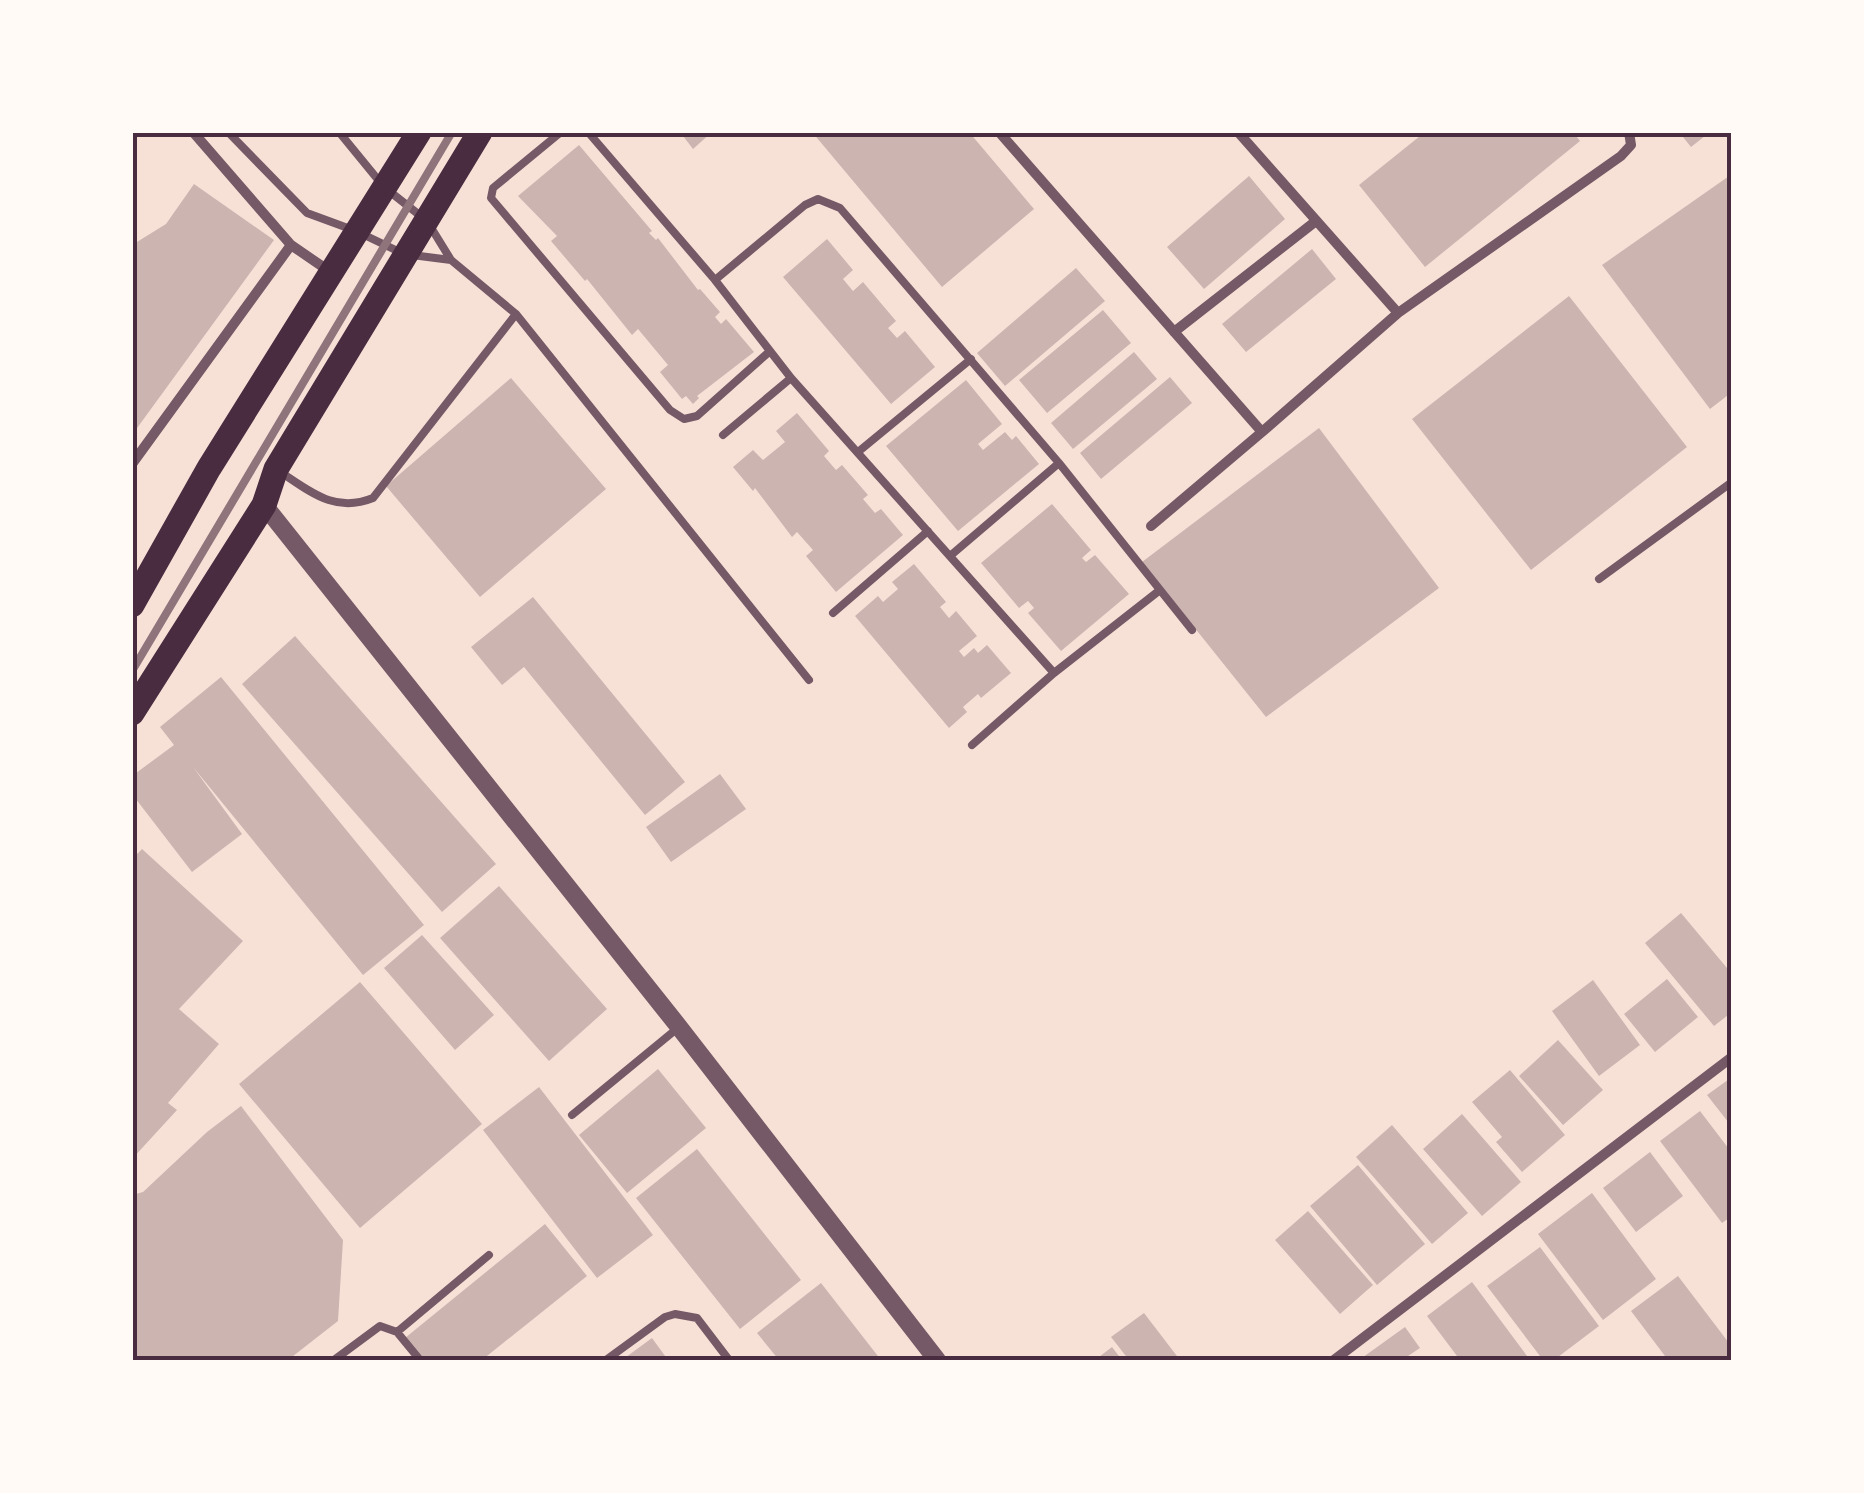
<svg xmlns="http://www.w3.org/2000/svg" width="1864" height="1493" viewBox="0 0 1864 1493" font-family="'Asap Condensed',sans-serif">
<style>
.building{fill:#ccb4b1}
.lines{fill:none;stroke-linecap:round;stroke-linejoin:round}
.service{stroke:#755966;stroke-width:8}
.minor{stroke:#755966;stroke-width:10}
.tertiary{stroke:#755966;stroke-width:18}
.primary{stroke:#4a2c40;stroke-width:25}
.rail{stroke:#8f747c;stroke-width:8}
.neatline{fill:none;stroke:#4a2c40;stroke-width:4}
</style>
<rect width="100%" height="100%" fill="#f7e1d7"/>
<path class="building" d="M680 132H712L693 149Z
M812 132H969L1034 209 942 287Z
M1425 132H1573L1580 141 1425 267 1359 185Z
M1679 132H1710L1691 147Z
M579 145 652 231 649 233 656 240 658 238 698 290 700 289 720 312 715 317 721 324 726 319 754 352 697 396 699 398 693 404 686 396 682 399 660 372 668 365 638 329 632 335 587 279 585 281 551 241 557 236 518 196Z
M1732 174V392L1710 409 1602 265Z
M1249 176 1285 219 1204 289 1167 247Z
M194 184 274 240 132 435V245L166 224Z
M827 239 853 270 843 279 853 291 863 282 896 321 888 328 897 338 905 331 935 367 891 404 783 277Z
M1312 249 1336 279 1246 352 1222 324Z
M1076 268 1105 301 1005 386 977 353Z
M1569 296 1687 447 1531 570 1412 419Z
M1103 310 1131 343 1047 413 1019 380Z
M1134 352 1157 379 1073 449 1051 423Z
M1170 377 1192 403 1101 479 1080 453Z
M511 378 606 489 480 597 386 486Z
M966 380 1002 424 978 444 983 450 1005 432 1012 440 1016 436 1039 464 958 531 886 446Z
M797 413 829 451 824 456 836 470 842 465 868 495 863 499 875 513 881 509 903 535 836 592 806 556 813 550 797 532 792 537 755 488 753 491 733 467 753 450 763 460 785 442 776 431Z
M1319 428 1439 588 1266 717 1142 562Z
M1052 504 1091 550 1082 558 1086 562 1095 555 1129 594 1061 651 1028 613 1034 608 1028 601 1019 608 981 563Z
M914 564 946 602 940 607 949 618 956 611 977 636 959 651 964 657 974 648 978 653 987 645 1011 673 981 698 978 694 963 707 967 712 949 728 855 616 878 596 883 602 898 589 892 582Z
M533 597 685 782 645 815 524 667 502 685 471 647Z
M295 636 496 864 442 912 242 684Z
M221 677 424 925 363 975 193 767 242 834 192 872 132 794V776L174 745 160 727Z
M720 774 746 809 671 862 646 827Z
M142 849 243 941 179 1009 219 1044 168 1103 177 1110 132 1159V859Z
M499 886 607 1009 549 1061 440 938Z
M1681 913 1732 974V1012L1714 1026 1645 943Z
M422 935 494 1015 455 1050 384 968Z
M1667 979 1698 1017 1655 1052 1624 1014Z
M1593 980 1640 1045 1599 1076 1552 1011Z
M360 982 482 1124 360 1228 239 1084Z
M1558 1040 1603 1090 1563 1125 1519 1076Z
M658 1069 706 1128 627 1193 579 1135Z
M1510 1070 1565 1135 1522 1172 1496 1142 1502 1137 1472 1102Z
M1732 1077V1127L1707 1095Z
M539 1087 653 1235 597 1278 483 1130Z
M241 1106 343 1240 338 1321 288 1360H132V1195L143 1192 207 1132Z
M1700 1111 1732 1153V1216L1722 1223 1660 1141Z
M1462 1114 1521 1182 1482 1216 1423 1149Z
M1392 1125 1468 1213 1432 1244 1356 1157Z
M697 1149 801 1280 740 1329 636 1198Z
M1650 1152 1683 1196 1636 1232 1603 1188Z
M1358 1165 1425 1244 1377 1285 1310 1206Z
M1592 1193 1656 1279 1603 1320 1538 1234Z
M1308 1211 1373 1285 1340 1314 1275 1240Z
M545 1224 587 1276 482 1360H424L405 1338Z
M1540 1247 1599 1326 1554 1360H1543L1487 1286Z
M1678 1276 1732 1347V1360H1668L1631 1311Z
M1472 1282 1530 1360H1460L1427 1316Z
M821 1283 881 1360H779L757 1333Z
M1144 1313 1180 1360H1129L1111 1337Z
M1405 1327 1420 1348 1402 1360H1359Z
M652 1338 668 1360H622Z
M1112 1347 1122 1360H1095Z"/>
<g class="lines">
<path class="service" d="M228 132 307 213 356 231 404 254 451 260
M339 132 384 187 427 221 451 260 516 314 809 680
M561 132 493 188 491 198 670 410 684 419 697 416 769 352
M588 132 715 280 791 378 1054 673
M715 280 805 205 818 199 840 208 1059 463 1192 630
M723 435 791 378
M858 452 971 359
M282 473C312 493 336 513 373 498L516 314
M950 556 1059 463
M1599 579 1732 482
M833 613 928 531
M972 745 1054 673 1160 590
M572 1115 679 1027
M397 1332 489 1255
M334 1360 380 1326 397 1332 420 1360
M606 1360 665 1317 675 1314 697 1318 729 1360"/>
<path class="minor" d="M193 132 291 245 332 273
M999 132 1262 432 1151 526
M1238 132 1398 313 1621 156 1631 145 1629 132
M1174 332 1316 221
M1262 432 1398 313
M132 464 291 245
M1334 1360 1732 1057"/>
<path class="tertiary" d="M264 505 679 1027 937 1360"/>
<path class="primary" d="M132 605 209 468 419 132
M132 713 264 505 276 469 480 132"/>
<path class="rail" d="M132 671 452 132"/>
</g>
<rect width="1864" height="1493" fill="none" stroke="#fffaf5" stroke-width="270"/>
<rect x="135" y="135" width="1594" height="1223" class="neatline"/>
</svg>
